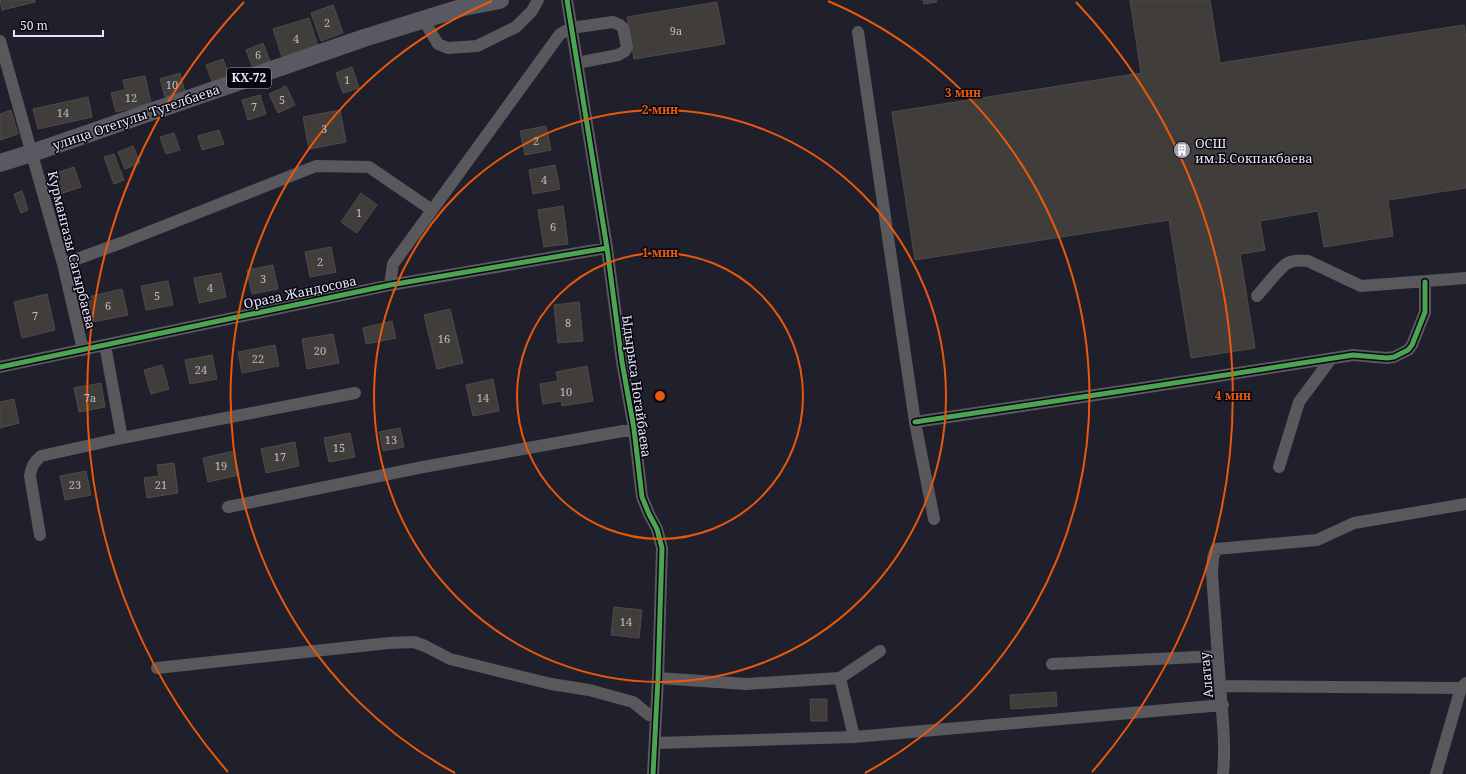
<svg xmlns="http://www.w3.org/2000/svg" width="1466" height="774" viewBox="0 0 1466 774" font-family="'Noto Serif',serif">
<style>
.building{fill:#403d3a;stroke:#4e4b4b}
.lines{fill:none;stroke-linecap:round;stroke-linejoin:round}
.minor{stroke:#58585d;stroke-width:12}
.primary{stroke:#595962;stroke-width:18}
.cycleway-casing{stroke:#070610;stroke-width:8}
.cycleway{stroke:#4ca352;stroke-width:5}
.ring{fill:none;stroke:#e8590c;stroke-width:2}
.labels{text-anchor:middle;stroke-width:3;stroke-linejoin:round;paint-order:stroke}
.number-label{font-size:11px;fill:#bcbbc8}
.shield{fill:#070610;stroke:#a2a2b2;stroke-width:1}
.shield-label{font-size:12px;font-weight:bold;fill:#e5e5f7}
.street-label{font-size:13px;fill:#e5e5f7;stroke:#070610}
.poi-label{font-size:13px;fill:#e5e5f7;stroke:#070610;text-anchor:start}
.centre{fill:#e8590c;stroke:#070610;stroke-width:2}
.ring-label{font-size:12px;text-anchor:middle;font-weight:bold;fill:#e8590c;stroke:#070610;stroke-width:3;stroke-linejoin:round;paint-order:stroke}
</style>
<rect width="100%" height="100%" fill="#201f2c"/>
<path class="building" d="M0 0H35V2L2 10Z
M923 0H936L937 2 924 4Z
M1130 0H1210L1220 63 1464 25 1466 38V188L1388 200 1393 236 1324 247 1318 211 1260 221 1265 250 1240 254 1255 348 1191 358 1169 220 915 260 892 112 1141 73Z
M717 2 725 44 634 59 627 17Z
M333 5 343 33 321 41 311 13Z
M309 18 319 49 283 60 273 29Z
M263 43 270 61 253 68 246 50Z
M223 59 230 78 213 84 206 65Z
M352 67 359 88 343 93 336 73Z
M180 73 185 92 165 97 160 79Z
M145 76 151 103 116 112 111 93 125 90 123 80Z
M286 86 295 105 278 113 269 94Z
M260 95 266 114 248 120 242 100Z
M88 97 92 117 38 129 33 109Z
M11 110 18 134 0 140V114Z
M340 110 346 142 309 149 303 117Z
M546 126 551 150 525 155 520 131Z
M219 130 224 144 202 150 198 136Z
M174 133 180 150 166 154 160 137Z
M133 146 140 163 125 169 118 152Z
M114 154 124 180 114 184 104 157Z
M555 165 560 189 533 194 529 170Z
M74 167 81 187 60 194 53 174Z
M22 191 28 210 21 213 14 194Z
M361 193 377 205 357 233 341 222Z
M563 206 568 244 544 247 538 210Z
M331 247 336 272 310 277 305 252Z
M273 265 278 289 252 294 247 270Z
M221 273 226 297 199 303 194 278Z
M168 281 173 305 146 310 141 286Z
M122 289 128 315 93 322 88 297Z
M47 294 55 330 22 338 14 302Z
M579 302 583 341 558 343 554 305Z
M450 309 463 363 437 369 424 315Z
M392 321 396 338 366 344 363 328Z
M333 334 339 363 307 369 302 339Z
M275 345 279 366 242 373 238 352Z
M212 355 217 379 190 384 185 360Z
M162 365 169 389 151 394 144 370Z
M587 366 593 401 562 406 561 401 543 404 540 384 558 381 556 372Z
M493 379 499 411 473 416 466 385Z
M101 383 105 407 79 412 74 388Z
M14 399 19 423 0 428V402Z
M400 428 404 447 383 451 379 432Z
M350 433 355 457 329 462 324 438Z
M295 442 299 466 266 473 261 449Z
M234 451 239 475 208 482 203 458Z
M174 463 178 493 147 498 144 478 159 476 157 465Z
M86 471 91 495 65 500 60 476Z
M614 607 642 610 639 638 611 635Z
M1056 692 1057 706 1011 709 1010 695Z
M810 699H827V721H811Z"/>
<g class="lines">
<path class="minor" d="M567 0 607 248 622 362 634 429 642 497 649 514 657 529 662 548 658 678 653 774
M423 19 438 44 448 48 477 46 516 27 532 11 538 0
M858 32 915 422 934 519
M0 41 63 264 83 350
M63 264 121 243 316 166 369 167 432 210
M390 285 393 264 560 34 571 28 613 22 620 25 623 28 627 47 625 51 618 55 577 63
M1257 296C1265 287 1277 271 1286 264 1292 260 1301 260 1308 261L1361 286 1466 278
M105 345 122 438
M0 367 390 285 607 248
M915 422 1142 388 1353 355 1387 358 1394 357 1408 350 1412 345 1425 312V282
M1279 467 1299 402 1331 359
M228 507 423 467 634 429
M40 535 30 476C31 467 34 462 41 456L122 438 355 393
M1052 664 1218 656
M157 668 389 643 414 642 425 646 450 659 551 684 589 690 633 702 649 715 656 717
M658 678 746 684 840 678 880 651
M840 678 854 737
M1220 686 1461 688
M655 743 854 737 1223 705
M1223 774C1226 743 1222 715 1220 685 1217 648 1215 611 1212 574L1213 558 1216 549 1317 540 1354 523 1466 504
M1436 774 1461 688 1466 683"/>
<path class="primary" d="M0 163 32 153 364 38 464 7 500 0"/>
<defs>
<path id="cycleway" d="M567 0 607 248 622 362 634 429 642 497 649 514 657 529 662 548 658 678 653 774
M0 367 390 285 607 248
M915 422 1142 388 1353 355 1387 358 1394 357 1408 350 1412 345 1425 312V282"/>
</defs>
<use href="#cycleway" class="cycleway-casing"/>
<use href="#cycleway" class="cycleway"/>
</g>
<g class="ring">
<circle cx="660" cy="396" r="143"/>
<circle cx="660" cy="396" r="286"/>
<path d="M455 773A429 429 0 0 1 492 1M828 1A429 429 0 0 1 865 773"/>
<path d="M228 772A573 573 0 0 1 244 2M1076 2A573 573 0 0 1 1092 772"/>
</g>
<defs>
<symbol id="building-disc" viewBox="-11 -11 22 22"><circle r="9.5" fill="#a0a0b0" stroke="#070610"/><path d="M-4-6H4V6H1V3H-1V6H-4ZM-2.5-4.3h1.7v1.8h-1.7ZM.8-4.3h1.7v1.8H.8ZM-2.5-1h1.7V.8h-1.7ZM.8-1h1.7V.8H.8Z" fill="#fff"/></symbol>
</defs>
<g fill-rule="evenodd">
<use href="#building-disc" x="1172" y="140" width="20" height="20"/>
</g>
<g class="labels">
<g class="number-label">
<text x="327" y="27">2</text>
<text x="676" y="35">9а</text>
<text x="296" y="43">4</text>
<text x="258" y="59">6</text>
<text x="347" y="84">1</text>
<text x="172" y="89">10</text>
<text x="131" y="102">12</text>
<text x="282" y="104">5</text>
<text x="254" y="111">7</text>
<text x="63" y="117">14</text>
<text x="324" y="133">3</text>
<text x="536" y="145">2</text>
<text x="544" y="184">4</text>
<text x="359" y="217">1</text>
<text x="553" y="231">6</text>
<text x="320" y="266">2</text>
<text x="263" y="283">3</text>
<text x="210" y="292">4</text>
<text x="157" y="300">5</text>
<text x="108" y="310">6</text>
<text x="35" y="320">7</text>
<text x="568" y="327">8</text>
<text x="444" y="343">16</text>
<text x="320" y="355">20</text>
<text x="258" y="363">22</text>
<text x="201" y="374">24</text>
<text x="566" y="396">10</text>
<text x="90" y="402">7а</text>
<text x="483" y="402">14</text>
<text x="391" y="444">13</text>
<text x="339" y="452">15</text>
<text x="280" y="461">17</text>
<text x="221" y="470">19</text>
<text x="75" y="489">23</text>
<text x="161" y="489">21</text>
<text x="626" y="626">14</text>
</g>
<rect class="shield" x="227" y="68" width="44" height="20" rx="3"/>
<g class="shield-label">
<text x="249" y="82">КХ-72</text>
</g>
<g class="street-label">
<text transform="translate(136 117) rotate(-19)" y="5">улица Отегулы Тугелбаева</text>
<text transform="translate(72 250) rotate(76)" y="5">Курмангазы Сагырбаева</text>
<text transform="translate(300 292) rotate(-12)" y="5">Ораза Жандосова</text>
<text transform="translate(637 386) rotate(82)" y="5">Ыдырыса Ногайбаева</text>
<text transform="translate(1206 675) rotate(-95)" y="5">Алатау</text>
</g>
<g class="poi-label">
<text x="1195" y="148">ОСШ<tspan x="1195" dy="15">им.Б.Сокпакбаева</tspan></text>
</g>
</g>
<circle cx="660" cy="396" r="6" class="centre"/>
<g class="ring-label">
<text x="963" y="97">3 мин</text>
<text x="660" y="114">2 мин</text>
<text x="660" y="257">1 мин</text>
<text x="1233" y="400">4 мин</text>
</g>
<path d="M14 30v6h89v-6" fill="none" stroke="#e5e5f7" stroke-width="2"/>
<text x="20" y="30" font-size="12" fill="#e5e5f7" stroke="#070610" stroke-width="3" paint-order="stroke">50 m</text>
</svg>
